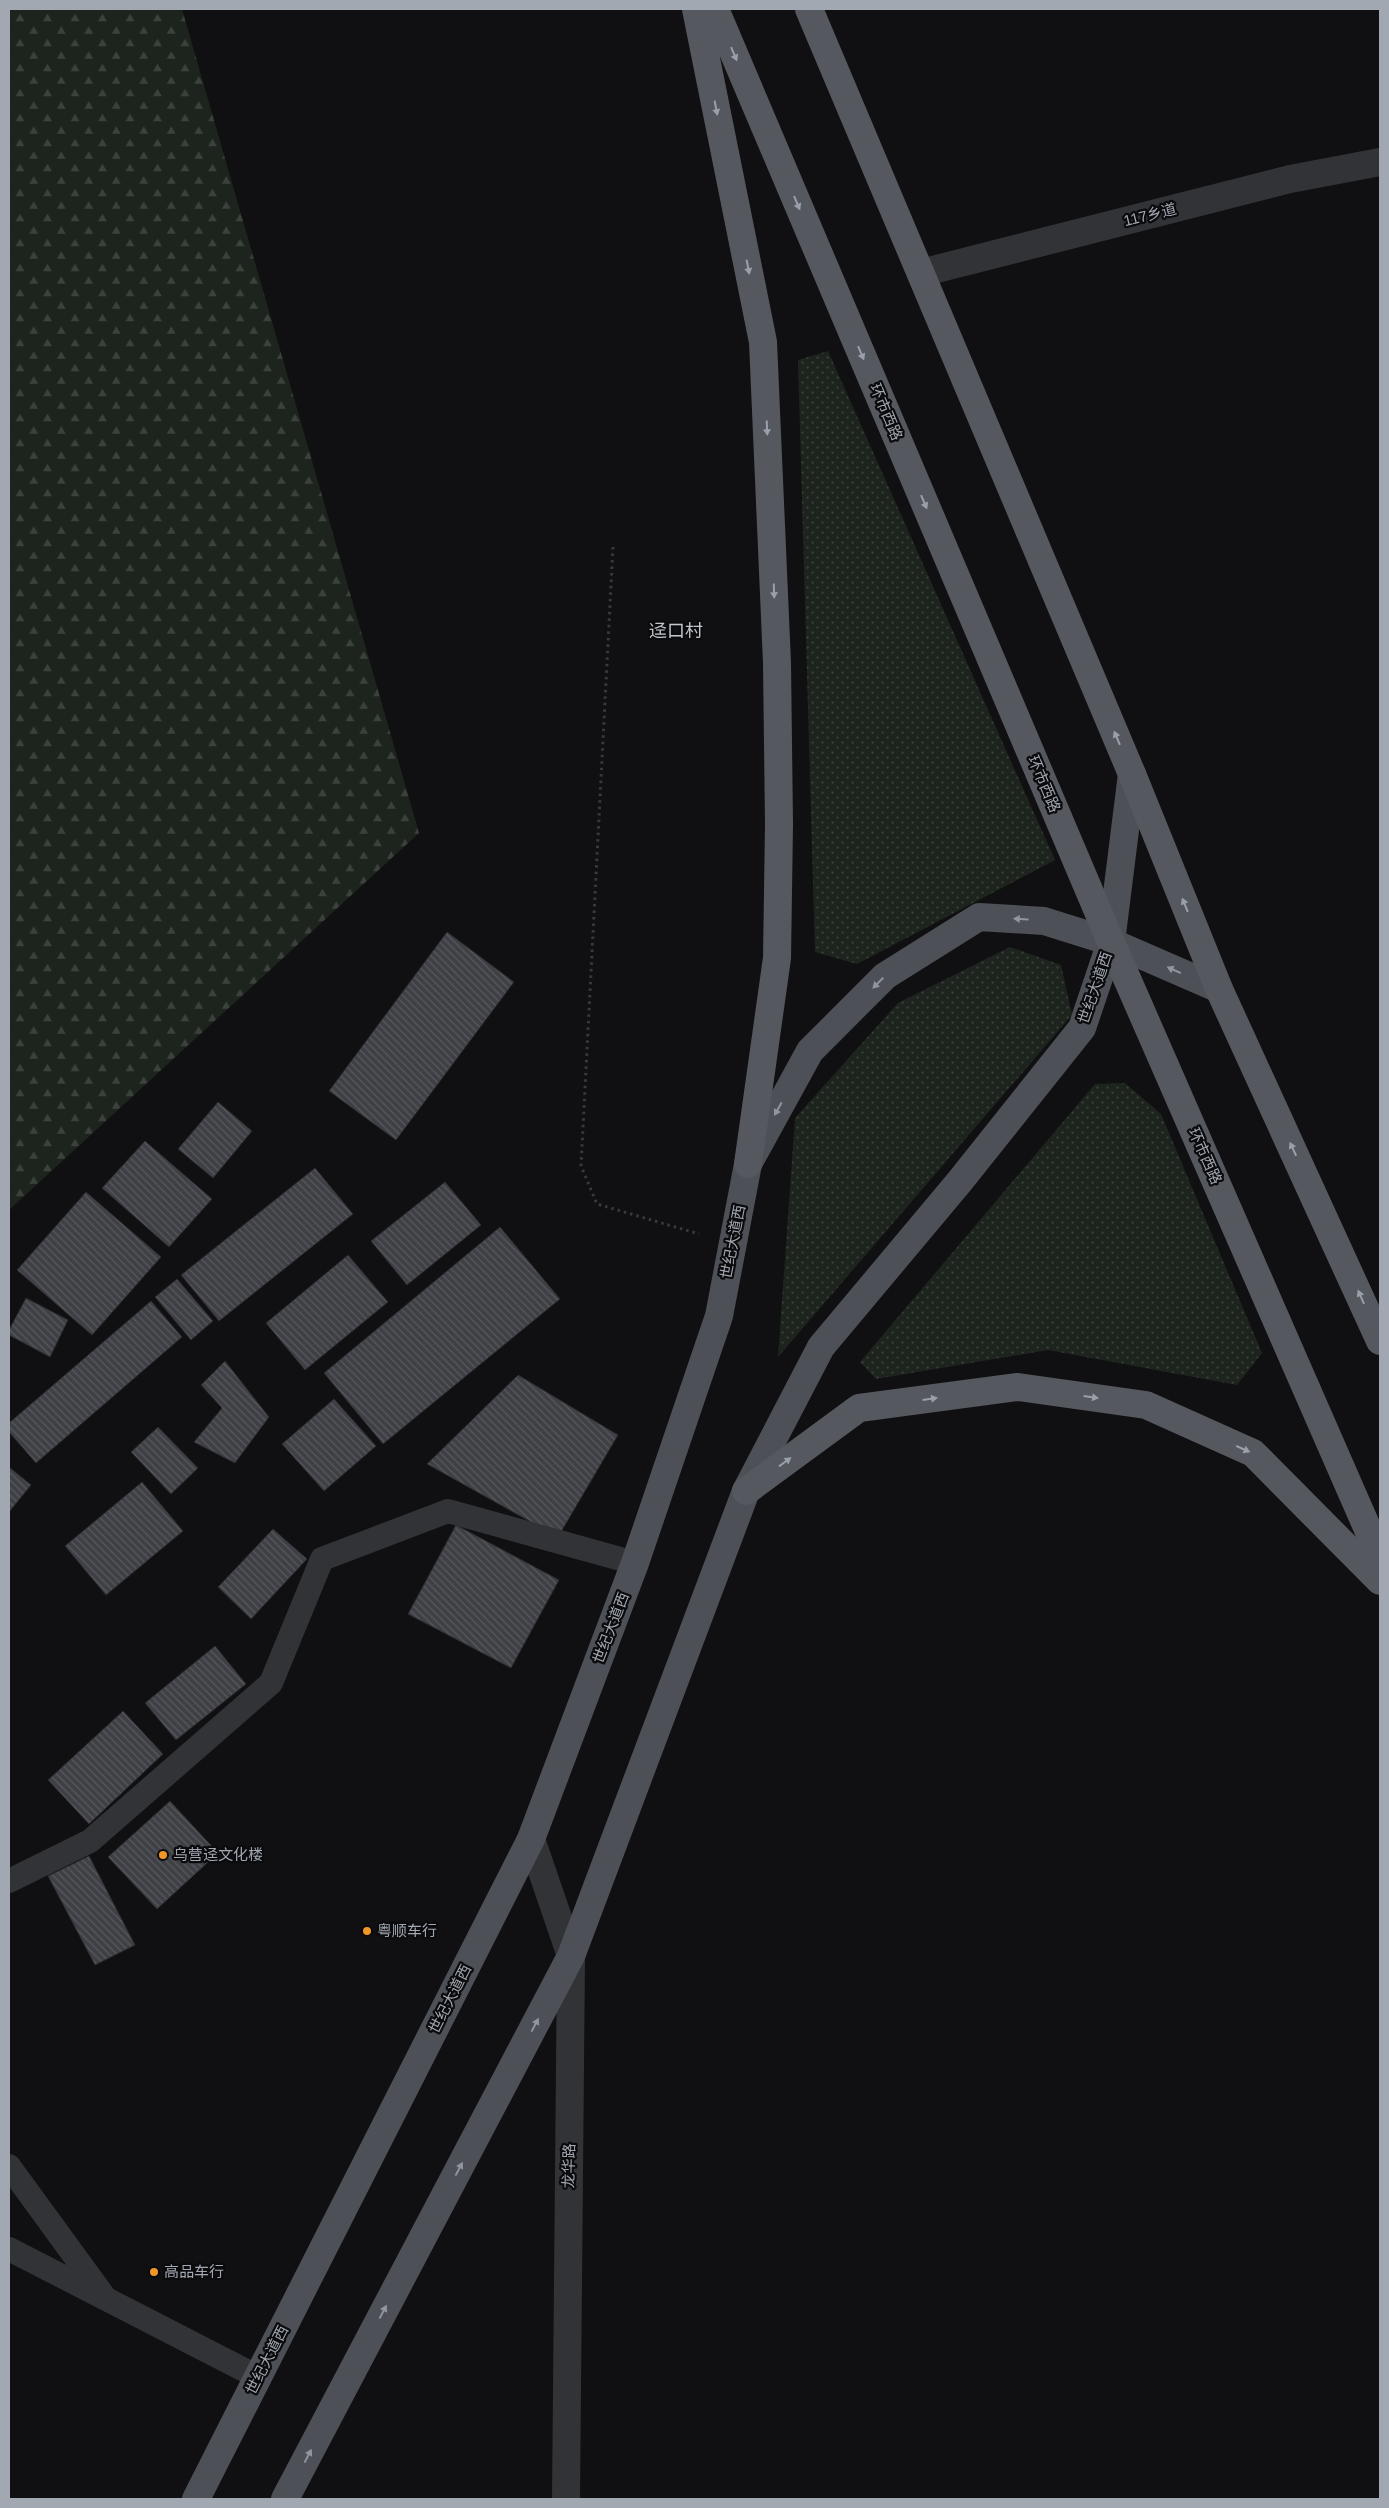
<svg xmlns="http://www.w3.org/2000/svg" width="1389" height="2508" viewBox="0 0 1389 2508" font-family="Helvetica,'Noto Sans SC',sans-serif">
<style>
.grass{fill:url(#grass-dots)}
.forest{fill:url(#forest-firs)}
.building{fill:url(#building-back-hatch);stroke:#2a2a2e}
.lines{fill:none;stroke-linecap:round;stroke-linejoin:round}
.path{stroke:#373a3d;stroke-width:3;stroke-dasharray:2.5 4;stroke-linecap:butt}
.service{stroke:#313337;stroke-width:24}
.tertiary{stroke:#313337;stroke-width:28}
.primary{stroke:#4d5056;stroke-width:28}
.trunk{stroke:#55585e;stroke-width:28}
.oneway{fill:#99a0aa}
.oneway2{fill:#9096a0}
.poi-dot{fill:#f19729;stroke:#0b0b0d;stroke-width:2}
.labels{text-anchor:middle;stroke-width:4.5;stroke-linejoin:round;paint-order:stroke}
.street-label{font-size:15px;fill:#a1a8b2;stroke:#0b0b0d}
.poi-label{font-size:15px;fill:#a1a8b2;stroke:#0b0b0d;text-anchor:start}
.quarter-label{font-size:18px;fill:#c2c7cf;stroke:#0b0b0d}
</style>
<defs>
<pattern id="grass-dots" width="8" height="8" patternUnits="userSpaceOnUse" patternTransform="scale(1.25)"><rect width="8" height="8" fill="#1d241d"/><path d="M2 2h.1M6 6h.1" fill="none" stroke="#3b413b" stroke-width="1.8" stroke-linecap="round"/></pattern>
<pattern id="forest-firs" width="22" height="20" patternUnits="userSpaceOnUse" patternTransform="scale(1.25)"><rect width="22" height="20" fill="#1d241d"/><path d="M5 1l3.5 6h-7zM16 11l3.5 6h-7z" fill="#3b413b"/></pattern>
<pattern id="building-back-hatch" width="6" height="6" patternUnits="userSpaceOnUse" patternTransform="scale(1.25)"><rect width="6" height="6" fill="#3f4045"/><path d="M-1 5l2 2M0 0l6 6M5-1l2 2" fill="none" stroke="#58595d"/></pattern>
</defs>
<rect width="100%" height="100%" fill="#101012"/>
<path class="grass" d="M828 351 1055 860 857 964 815 952 798 360Z
M1010 947 1061 965 1072 1015 778 1357 795 1118 898 1003Z
M1125 1083 1161 1114 1262 1353 1237 1385 1048 1350 876 1379 860 1362 1095 1084Z"/>
<path class="forest" d="M9 9H182L419 833 9 1210Z"/>
<path class="building" d="M447 932 514 982 396 1140 329 1091Z
M218 1102 252 1131 213 1178 178 1149Z
M145 1141 212 1199 169 1247 102 1188Z
M315 1168 353 1214 219 1321 181 1275Z
M445 1182 481 1225 407 1285 371 1241Z
M86 1192 161 1257 92 1335 17 1270Z
M500 1227 560 1299 383 1444 324 1373Z
M348 1255 388 1302 305 1370 266 1323Z
M177 1279 213 1321 191 1340 155 1297Z
M26 1298 68 1320 50 1357 9 1335V1330Z
M151 1301 182 1337 36 1463 9 1432V1423Z
M225 1361 269 1417 235 1463 194 1442 222 1408 201 1385Z
M518 1375 618 1435 558 1537 427 1464Z
M334 1399 376 1446 324 1491 282 1444Z
M158 1427 198 1468 171 1494 131 1452Z
M9 1467 31 1485 9 1512Z
M142 1482 183 1531 106 1595 65 1546Z
M456 1525 559 1580 511 1668 408 1614Z
M273 1529 307 1559 251 1619 218 1587Z
M215 1646 246 1684 176 1740 145 1703Z
M123 1711 163 1754 89 1824 48 1780Z
M170 1801 218 1853 157 1909 108 1857Z
M89 1856 135 1945 95 1965 48 1876Z"/>
<g class="lines">
<path class="path" d="M613 547 581 1166 597 1204 699 1234"/>
<path class="service" d="M9 1881 90 1841 271 1683 322 1559 448 1511 635 1563
M9 2166 103 2295
M9 2249 258 2377"/>
<path class="tertiary" d="M921 273 1290 179 1380 162
M531 1839 571 1956 566 2499"/>
<path class="primary" d="M196 2499 531 1839 635 1563 719 1316 748 1164 810 1051 885 976 979 917 1044 921 1111 942 1219 989
M285 2499 571 1956 746 1491 821 1347 960 1181 1082 1028 1111 942 1132 774"/>
<path class="trunk" d="M696 9 763 342 777 663 779 824 777 958 748 1164
M715 9 1111 942 1380 1557
M809 9 1132 774 1219 989 1380 1341
M746 1491 859 1408 1018 1387 1146 1405 1253 1453 1380 1581"/>
</g>
<defs><path id="oneway-solid" d="M-6-.8H1V-3.2L6.5 0L1 3.2V.8H-6Z" transform="scale(1.25)"/></defs>
<g class="oneway">
<use href="#oneway-solid" transform="translate(734 54) rotate(67)"/>
<use href="#oneway-solid" transform="translate(716 108) rotate(79)"/>
<use href="#oneway-solid" transform="translate(797 203) rotate(67)"/>
<use href="#oneway-solid" transform="translate(748 267) rotate(79)"/>
<use href="#oneway-solid" transform="translate(861 353) rotate(67)"/>
<use href="#oneway-solid" transform="translate(767 428) rotate(88)"/>
<use href="#oneway-solid" transform="translate(924 502) rotate(67)"/>
<use href="#oneway-solid" transform="translate(774 591) rotate(88)"/>
<use href="#oneway-solid" transform="translate(1117 738) rotate(-113)"/>
<use href="#oneway-solid" transform="translate(1185 905) rotate(-112)"/>
<use href="#oneway-solid" transform="translate(1293 1149) rotate(-115)"/>
<use href="#oneway-solid" transform="translate(1361 1297) rotate(-114)"/>
<use href="#oneway-solid" transform="translate(1091 1397) rotate(8)"/>
<use href="#oneway-solid" transform="translate(930 1399) rotate(-8)"/>
<use href="#oneway-solid" transform="translate(1243 1449) rotate(24)"/>
<use href="#oneway-solid" transform="translate(785 1462) rotate(-36)"/>
</g>
<g class="oneway2">
<use href="#oneway-solid" transform="translate(1021 919) rotate(-177)"/>
<use href="#oneway-solid" transform="translate(1174 970) rotate(-156)"/>
<use href="#oneway-solid" transform="translate(878 983) rotate(135)"/>
<use href="#oneway-solid" transform="translate(778 1109) rotate(119)"/>
<use href="#oneway-solid" transform="translate(535 2025) rotate(-62)"/>
<use href="#oneway-solid" transform="translate(459 2169) rotate(-62)"/>
<use href="#oneway-solid" transform="translate(383 2312) rotate(-62)"/>
<use href="#oneway-solid" transform="translate(308 2456) rotate(-62)"/>
</g>
<g class="poi-dot">
<circle cx="163" cy="1855" r="5"/>
<circle cx="367" cy="1931" r="5"/>
<circle cx="154" cy="2272" r="5"/>
</g>
<g class="labels">
<g class="street-label">
<text transform="translate(1150 215) rotate(-14)" y="5">117乡道</text>
<text transform="translate(886 412) rotate(67)" y="5">环市西路</text>
<text transform="translate(1044 784) rotate(67)" y="5">环市西路</text>
<text transform="translate(1095 988) rotate(-71)" y="5">世纪大道西</text>
<text transform="translate(1205 1156) rotate(66)" y="5">环市西路</text>
<text transform="translate(733 1242) rotate(-79)" y="5">世纪大道西</text>
<text transform="translate(611 1628) rotate(-69)" y="5">世纪大道西</text>
<text transform="translate(450 1999) rotate(-63)" y="5">世纪大道西</text>
<text transform="translate(569 2166) rotate(-89)" y="5">龙华路</text>
<text transform="translate(267 2360) rotate(-63)" y="5">世纪大道西</text>
</g>
<g class="poi-label">
<text x="173" y="1860">乌营迳文化楼</text>
<text x="377" y="1936">粤顺车行</text>
<text x="164" y="2277">高品车行</text>
</g>
<g class="quarter-label">
<text x="676" y="637">迳口村</text>
</g>
</g>
<rect width="1389" height="2508" fill="none" stroke="#a1a8b2" stroke-width="20"/>
</svg>
